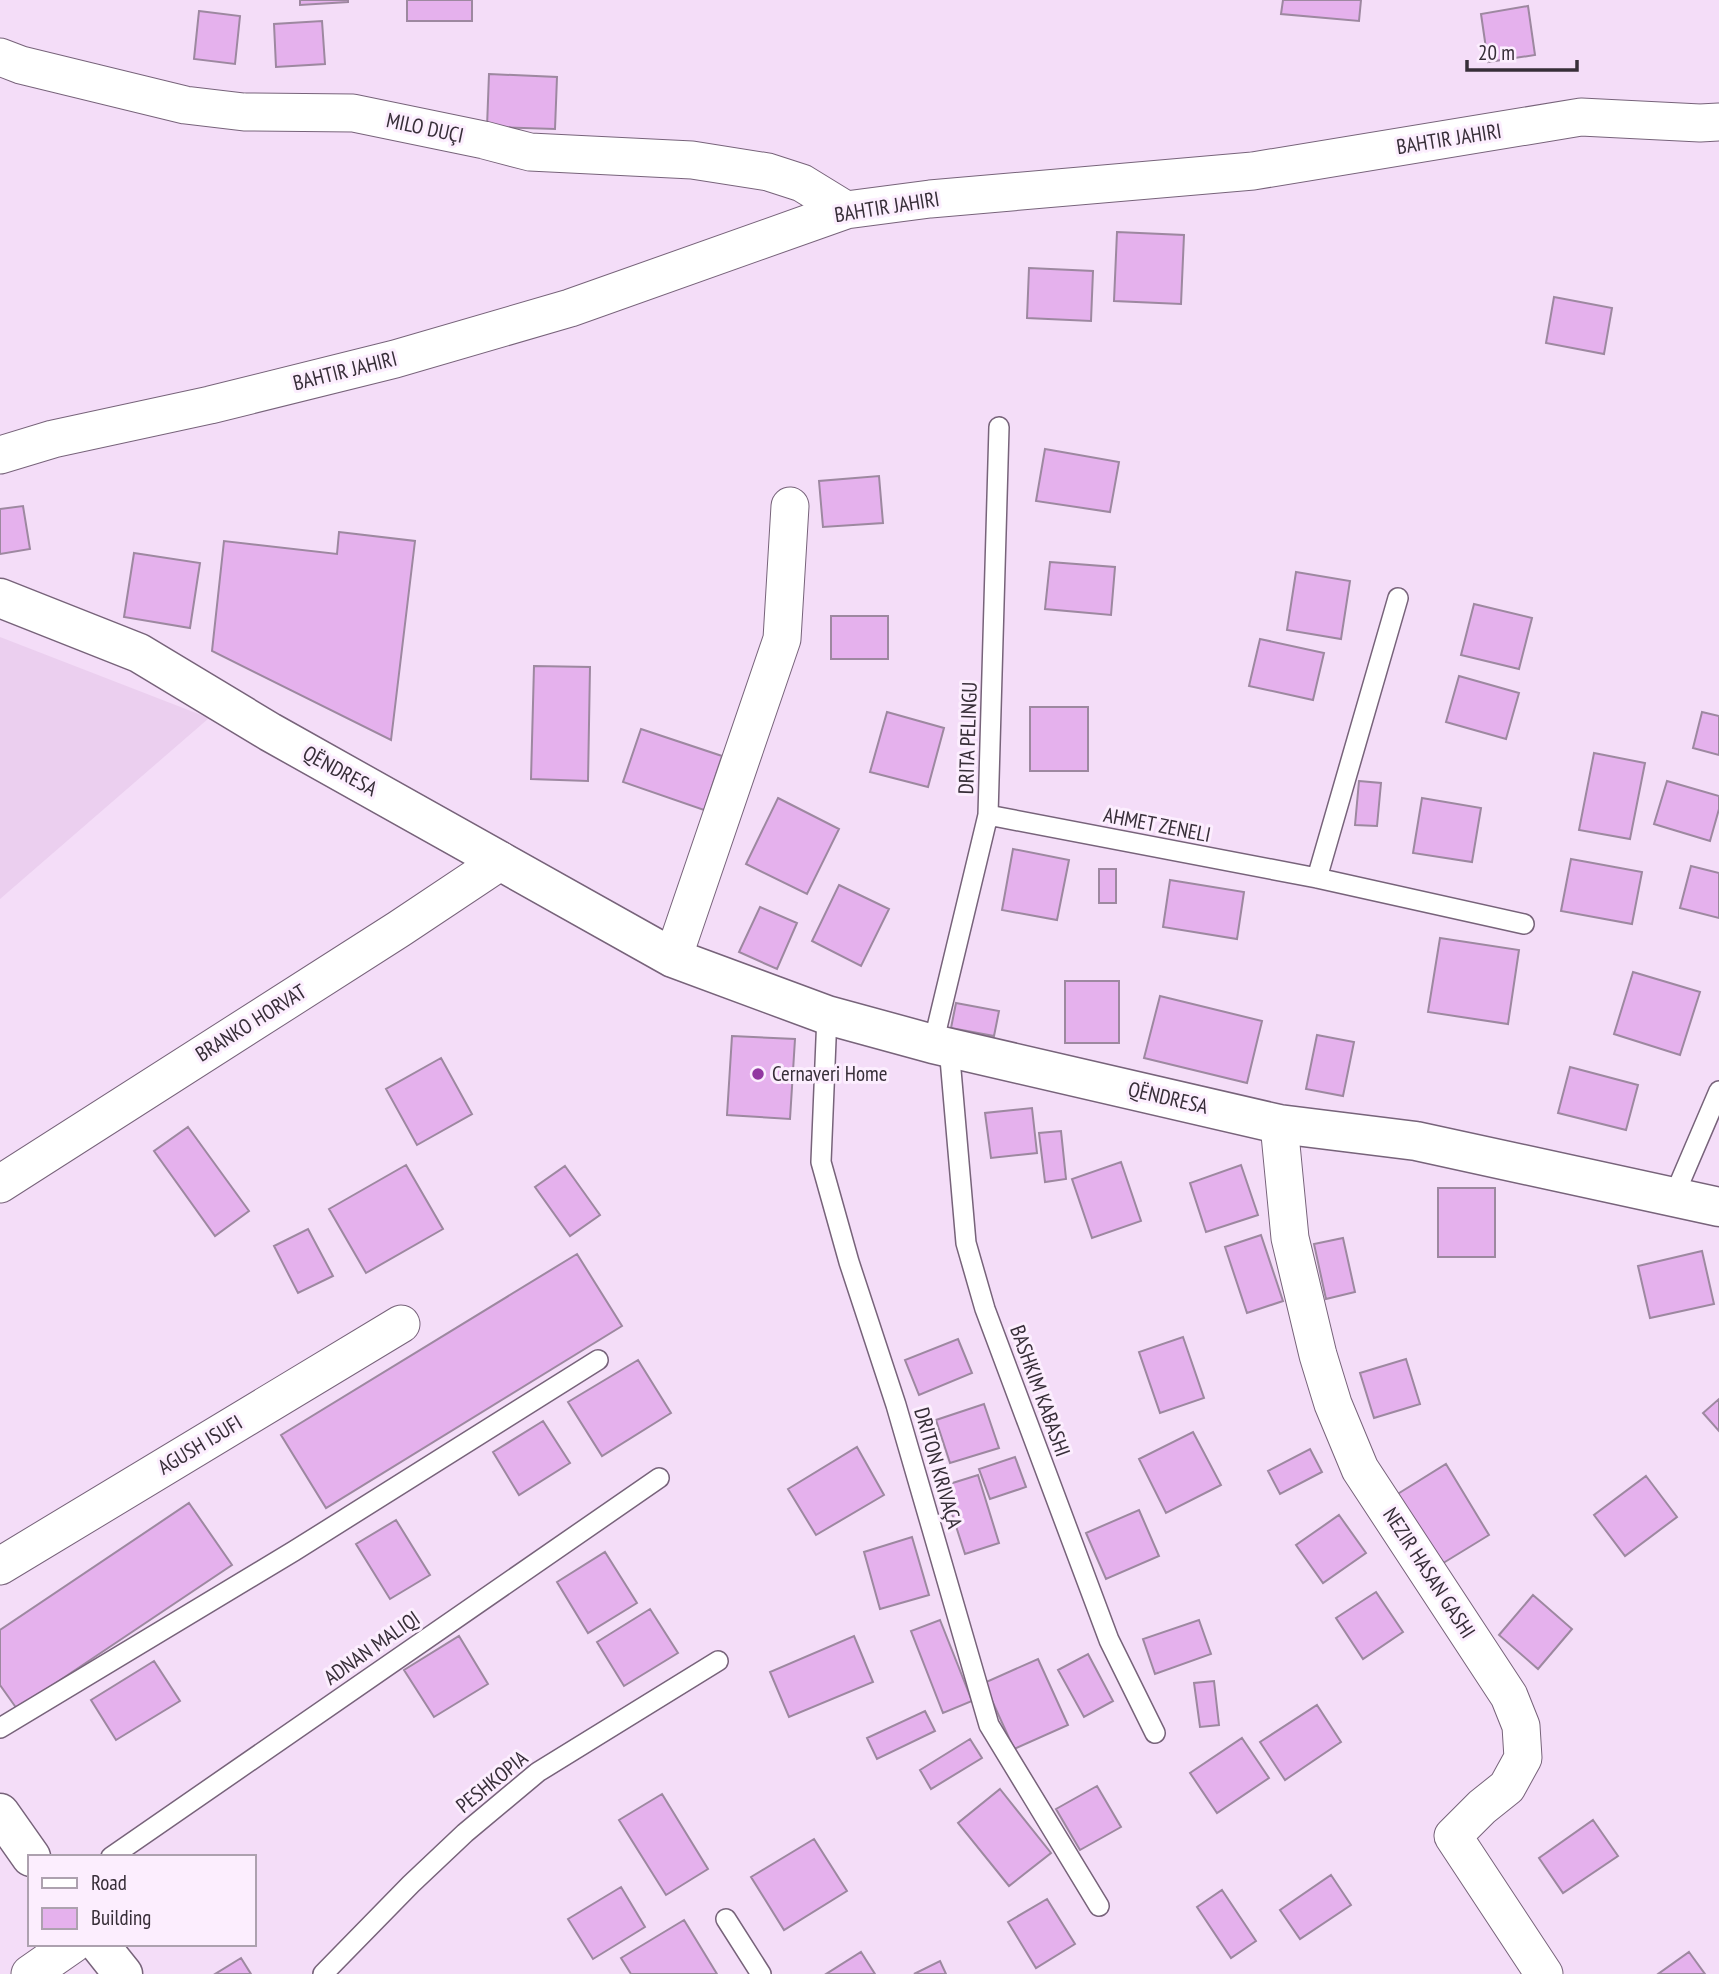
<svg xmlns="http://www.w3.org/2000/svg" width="1719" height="1974" viewBox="0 0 1719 1974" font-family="'PT Sans Narrow',sans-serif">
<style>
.built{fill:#ebcfef}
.building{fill:#e5b1ed;stroke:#9d88a0;stroke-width:2}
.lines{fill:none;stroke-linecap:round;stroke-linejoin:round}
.service-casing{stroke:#77637a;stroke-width:22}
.minor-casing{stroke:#77637a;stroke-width:39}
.tertiary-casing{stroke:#77637a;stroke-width:41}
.service{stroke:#fff;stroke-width:19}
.minor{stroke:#fff;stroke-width:37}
.tertiary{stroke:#fff;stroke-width:38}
.poi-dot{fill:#9237a1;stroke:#fceefe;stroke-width:2.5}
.labels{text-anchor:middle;stroke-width:6;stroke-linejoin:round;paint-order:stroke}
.street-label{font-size:21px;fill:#372e38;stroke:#fceefe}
.poi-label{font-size:21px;fill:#372e38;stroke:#fceefe;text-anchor:start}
</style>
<rect width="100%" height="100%" fill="#f4ddf8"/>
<path class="built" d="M0 637 209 718 0 899Z"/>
<path class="building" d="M300 0H348V2L300 5Z
M407 0H472V21H407Z
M1283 0H1361L1359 21 1281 14Z
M1528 6 1535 55 1488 62 1481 14Z
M199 11 240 16 235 64 194 59Z
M322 21 325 64 276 67 274 24Z
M489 74 557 77 555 129 487 127Z
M1117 232 1184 235 1181 304 1114 301Z
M1029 268 1093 271 1091 321 1027 318Z
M1554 297 1612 308 1604 354 1546 343Z
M1045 449 1119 462 1110 512 1036 501Z
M879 476 883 523 823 527 819 481Z
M23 506 30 549 0 554V509Z
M339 532 415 541 391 740 212 651 224 541 337 554Z
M134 553 200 563 190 628 124 617Z
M1050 562 1115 567 1111 615 1045 609Z
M1296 572 1350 581 1341 639 1287 630Z
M1474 604 1532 618 1519 669 1461 655Z
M831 616H888V659H831Z
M1260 639 1324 653 1313 700 1249 686Z
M534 666 590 667 588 781 531 779Z
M1459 676 1519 693 1506 739 1446 722Z
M1030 707H1088V771H1030Z
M887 712 944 728 928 787 870 772Z
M1702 712 1719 716V755L1693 748Z
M641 729 722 756 704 810 623 782Z
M1594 753 1645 763 1630 839 1579 830Z
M1359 781 1381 783 1377 826 1355 825Z
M1667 781 1719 796V809L1710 841 1654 824Z
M778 798 839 829 807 894 746 864Z
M1422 798 1481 808 1472 862 1413 853Z
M1013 849 1069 860 1057 920 1002 910Z
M1571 859 1642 872 1632 924 1561 911Z
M1691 866 1719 873V918L1680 908Z
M1099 869H1116V903H1099Z
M1170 880 1244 892 1237 939 1163 927Z
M839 885 889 909 861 966 812 941Z
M760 907 797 923 777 969 739 952Z
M1440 938 1519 950 1508 1024 1428 1012Z
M1633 972 1700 992 1680 1055 1614 1034Z
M1065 981H1119V1043H1065Z
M1160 996 1262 1021 1247 1083 1144 1058Z
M956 1003 999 1011 994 1036 951 1028Z
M1317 1035 1354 1042 1343 1096 1306 1089Z
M732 1036 795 1039 790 1119 727 1115Z
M441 1058 472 1114 417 1145 386 1089Z
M1570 1067 1638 1085 1626 1130 1558 1113Z
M1032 1108 1037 1153 991 1158 985 1113Z
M188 1127 249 1211 215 1236 154 1151Z
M1061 1131 1066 1179 1045 1182 1039 1133Z
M1121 1162 1141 1221 1092 1238 1072 1179Z
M406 1165 443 1229 366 1273 329 1209Z
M1241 1165 1258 1215 1206 1232 1190 1183Z
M565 1166 600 1215 570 1236 535 1187Z
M1438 1188H1495V1257H1438Z
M308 1229 333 1276 298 1293 274 1246Z
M1261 1235 1283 1301 1247 1313 1225 1247Z
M1343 1238 1355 1292 1326 1299 1314 1244Z
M1702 1251 1714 1304 1650 1318 1638 1266Z
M577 1254 622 1326 326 1508 281 1435Z
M1183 1337 1204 1398 1160 1413 1139 1352Z
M958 1339 972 1373 919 1395 905 1360Z
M1406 1359 1420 1404 1374 1418 1360 1373Z
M638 1360 671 1413 602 1456 568 1402Z
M1719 1399V1431L1703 1413Z
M984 1404 999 1448 950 1463 936 1420Z
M543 1421 570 1463 519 1495 493 1452Z
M1193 1432 1221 1485 1166 1513 1139 1459Z
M857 1447 884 1495 816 1535 788 1489Z
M1310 1449 1322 1472 1280 1494 1268 1471Z
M1015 1457 1026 1487 990 1499 979 1469Z
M1446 1464 1489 1535 1440 1565 1396 1495Z
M978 1475 999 1543 965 1554 943 1486Z
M1646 1476 1677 1517 1625 1556 1594 1515Z
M189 1503 232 1565 17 1709 0 1685V1630Z
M1139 1510 1159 1556 1106 1579 1086 1533Z
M1339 1515 1366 1553 1323 1583 1296 1545Z
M396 1520 430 1575 390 1599 356 1544Z
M912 1537 929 1595 880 1609 864 1552Z
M605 1552 637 1603 588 1633 557 1582Z
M1376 1592 1403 1632 1363 1659 1336 1618Z
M1533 1595 1572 1629 1538 1669 1499 1635Z
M650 1609 678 1653 624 1686 597 1642Z
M940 1620 972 1701 943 1713 911 1631Z
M1199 1620 1211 1654 1155 1674 1143 1639Z
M459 1636 488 1684 434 1717 404 1670Z
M854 1636 873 1682 789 1717 770 1672Z
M1088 1654 1113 1701 1084 1717 1058 1670Z
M1038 1659 1068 1725 1014 1749 984 1683Z
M154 1661 180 1701 116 1740 91 1700Z
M1214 1681 1219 1725 1200 1727 1194 1683Z
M1317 1705 1341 1742 1285 1780 1260 1742Z
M925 1711 935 1731 877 1759 867 1738Z
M1242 1738 1269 1778 1217 1813 1190 1773Z
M970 1739 982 1758 931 1789 920 1770Z
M1097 1786 1121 1827 1080 1850 1056 1809Z
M1000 1789 1051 1853 1009 1886 958 1823Z
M662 1794 708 1869 666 1895 619 1820Z
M1593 1820 1618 1856 1563 1893 1539 1858Z
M814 1839 847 1891 784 1930 751 1877Z
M1331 1875 1351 1905 1300 1939 1280 1910Z
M621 1887 645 1927 593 1959 568 1919Z
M1222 1890 1256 1941 1231 1958 1197 1907Z
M1047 1899 1075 1944 1036 1968 1008 1922Z
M684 1920 717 1974H631L621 1958Z
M861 1952 875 1974H826Z
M1689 1952 1705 1974H1658Z
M241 1958 251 1974H215Z
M940 1961 946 1974H914Z"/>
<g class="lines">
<defs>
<path id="service" d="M988 815 1317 878 1524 924
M1317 878 1398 598
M827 1015 821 1162 849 1262 896 1405 989 1725 1099 1906
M933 1044 988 815 999 427
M949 1047 966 1243 985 1309 1109 1640 1155 1733
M1674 1196 1719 1091
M0 1728 294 1551 598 1360
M111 1857 659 1478
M726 1919 761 1974
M323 1974 411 1884 465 1833 538 1772 718 1661"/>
<path id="minor" d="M0 57 21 65 185 105 244 112 353 113 484 140 530 152 692 160 768 172 802 183 846 210
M0 455 53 439 210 405 395 359 570 308 846 210 930 199 1253 171 1581 117 1700 123 1719 122
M673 958 782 639 790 506
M1279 1124 1290 1238 1318 1355 1333 1404 1360 1469 1509 1696 1521 1726 1523 1758 1507 1787 1482 1807 1453 1836 1544 1974
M0 1184 399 929 501 861
M0 1566 401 1324
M30 1974 73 1944"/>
<path id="tertiary" d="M0 598 139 653 270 732 673 958 827 1015 933 1044 1279 1124 1416 1141 1719 1207
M0 1813 31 1857
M99 1944 123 1974"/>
</defs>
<use href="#service" class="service-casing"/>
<use href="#minor" class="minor-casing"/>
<use href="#tertiary" class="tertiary-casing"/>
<use href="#service" class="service"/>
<use href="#minor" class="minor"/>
<use href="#tertiary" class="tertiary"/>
</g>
<circle class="poi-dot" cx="758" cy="1074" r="7"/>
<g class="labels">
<g class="street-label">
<text transform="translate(425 128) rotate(12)" y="7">MILO DUÇI</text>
<text transform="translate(1449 139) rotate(-9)" y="7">BAHTIR JAHIRI</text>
<text transform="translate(887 207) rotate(-9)" y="7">BAHTIR JAHIRI</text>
<text transform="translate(345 371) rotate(-14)" y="7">BAHTIR JAHIRI</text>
<text transform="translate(968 738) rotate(-88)" y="7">DRITA PELINGU</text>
<text transform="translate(340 771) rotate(29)" y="7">QËNDRESA</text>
<text transform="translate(1157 825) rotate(11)" y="7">AHMET ZENELI</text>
<text transform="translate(251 1023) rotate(-32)" y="7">BRANKO HORVAT</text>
<text transform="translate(1168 1098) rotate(13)" y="7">QËNDRESA</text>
<text transform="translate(1040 1391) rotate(70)" y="7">BASHKIM KABASHI</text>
<text transform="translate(200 1445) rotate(-31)" y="7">AGUSH ISUFI</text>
<text transform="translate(938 1468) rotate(74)" y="7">DRITON KRIVAÇA</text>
<text transform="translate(1429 1573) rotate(57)" y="7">NEZIR HASAN GASHI</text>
<text transform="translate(372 1648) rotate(-35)" y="7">ADNAN MALIQI</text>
<text transform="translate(492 1782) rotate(-39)" y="7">PESHKOPIA</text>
</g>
<g class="poi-label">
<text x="772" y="1081">Cernaveri Home</text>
</g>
</g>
<rect x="28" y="1855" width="228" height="91" fill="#fceefe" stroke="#ada1af" stroke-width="2"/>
<rect x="42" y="1878" width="35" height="10" fill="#ffffff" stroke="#ada1af" stroke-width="2"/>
<text x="91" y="1890" font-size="21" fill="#372e38">Road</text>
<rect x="42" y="1908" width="35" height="21" fill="#e5b1ed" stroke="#ada1af" stroke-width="2"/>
<text x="91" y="1925" font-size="21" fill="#372e38">Building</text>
<path d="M1467 60v10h110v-10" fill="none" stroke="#372e38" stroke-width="3.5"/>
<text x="1478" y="60" font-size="21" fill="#372e38" stroke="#fceefe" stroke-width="5" paint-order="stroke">20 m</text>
</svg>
